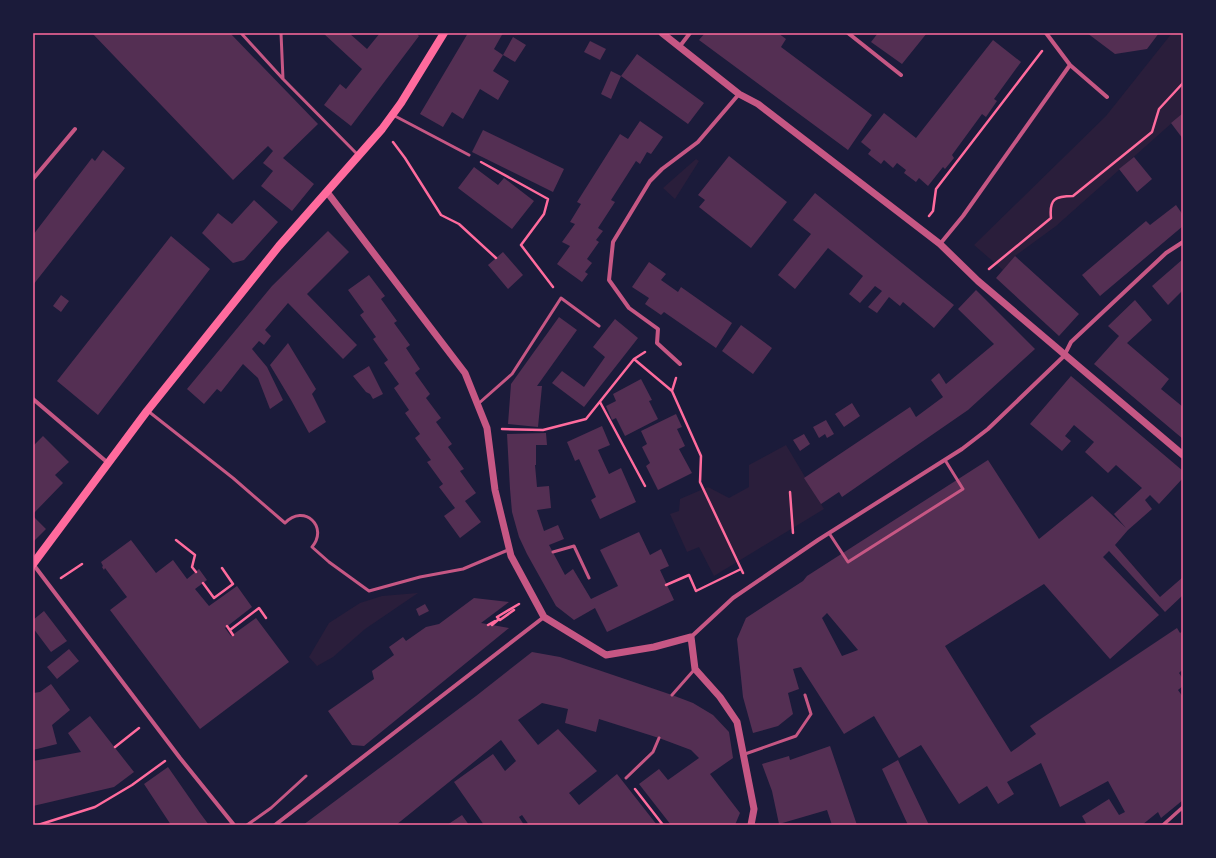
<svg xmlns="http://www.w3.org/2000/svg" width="1216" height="858" viewBox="0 0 1216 858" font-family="'Sofia Sans Condensed',sans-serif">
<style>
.green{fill:#2a1e3b}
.building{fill:#542f53;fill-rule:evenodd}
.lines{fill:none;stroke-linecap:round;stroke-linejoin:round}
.path{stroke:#ff6b9d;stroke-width:2.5}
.service{stroke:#c65784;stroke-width:3}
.pedestrian{stroke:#c65784;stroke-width:3.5}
.minor{stroke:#c65784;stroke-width:4}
.tertiary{stroke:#c65784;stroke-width:7}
.secondary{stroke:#ff6b9d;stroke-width:8}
.neatline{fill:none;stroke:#ff6b9d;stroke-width:1.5}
</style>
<rect width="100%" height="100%" fill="#1b1b3a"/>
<path class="green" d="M1172 33H1183V113L1056 226 1015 256 1003 270 974 245 1106 116Z
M696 159 699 161 675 199 663 188Z
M786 445 824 509 714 576 699 547 687 552 670 514 679 511 680 499 708 487 729 498 749 487V465Z
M418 593 365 629 333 657 317 666 309 657 329 623 360 603 382 596Z"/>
<path class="building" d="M92 33H230L318 124 283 158 314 184 292 211 261 186 273 171 263 163 273 151 268 146 233 180Z
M323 33H349L367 49 380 33H416L419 36 351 126 324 105 340 84 346 89 362 69Z
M468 33H503L494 49 503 55 493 71 509 81 498 100 480 89 463 119 452 112 443 127 420 114Z
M705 33H778L786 39 781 47 872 115 848 150 699 40Z
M878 33H927L902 64 871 42Z
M1087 33H1159L1147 49 1115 54Z
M513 37 526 45 515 62 503 55Z
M993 40 1021 62 994 99 997 101 986 117 982 114 952 155 954 158 945 169 943 167 928 186 919 178 916 182 904 173 906 170 897 163 893 168 884 160 881 164 868 154 871 150 861 142 884 113 916 138Z
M590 41 606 49 600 60 584 52Z
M637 54 704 103 688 124 621 76 611 99 601 94 611 71 621 76Z
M1183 113V139L1171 123Z
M640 121 663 137 651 154 647 152 640 164 636 161 611 200 615 202 598 228 603 231 596 240 599 242 587 259 592 263 585 272 588 274 582 282 557 264 570 246 562 242 575 224 570 222 581 204 577 202 620 134 628 139Z
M483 130 564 169 553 192 472 152Z
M103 150 125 168 33 285V235L92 158 95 161Z
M729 156 787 202 751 248 699 207 705 200 698 195Z
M1134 157 1152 179 1137 192 1119 169Z
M474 167 498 185 504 178 534 201 512 229 458 188Z
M815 193 954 305 934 328 903 302 900 306 889 297 877 313 868 307 882 291 875 286 860 303 849 294 863 276 828 248 795 289 778 275 811 234 793 220Z
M254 200 278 222 244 260 233 263 202 233 218 213 232 224Z
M1176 205 1183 215V226L1100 296 1082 275 1146 221 1150 225Z
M328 231 349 252 307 294 357 345 343 359 288 303 265 330 271 336 264 345 259 341 252 349 267 367 283 400 270 409 258 378 243 364 221 392 217 389 204 404 187 389 272 286Z
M171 236 210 269 98 415 57 381Z
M503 252 523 275 508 289 488 265Z
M1015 256 1079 314 1059 336 996 278Z
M1183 259V290L1168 305 1152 286Z
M649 262 666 274 661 280 678 292 681 287 732 323 716 348 664 312 661 315 645 304 649 298 632 287Z
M369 275 385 296 381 299 397 321 394 323 410 345 406 348 420 369 415 373 430 394 426 398 441 418 436 422 452 444 448 447 464 469 460 471 476 493 465 501 481 522 460 538 444 516 455 508 439 487 443 484 427 462 431 460 415 438 420 434 405 413 409 410 394 388 399 384 384 363 388 360 373 339 376 337 360 315 364 312 348 290Z
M976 290 1035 349 968 410 842 497 839 492 821 504 804 478 910 407 916 417 943 397 931 380 939 373 946 384 994 344 958 309Z
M61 295 69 301 61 312 53 306Z
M1135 300 1152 320 1127 343 1169 379 1161 389 1183 407V439L1094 364 1119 336 1108 326Z
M559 317 577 330 537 386H542L538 427 508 424 511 384Z
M615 319 638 338 584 407 552 383 562 371 584 387 605 357 593 347Z
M741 325 772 348 753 374 722 351Z
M288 343 316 389 312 394 326 422 309 433 291 400 270 365Z
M369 366 383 394 373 399 370 394 366 392 353 376Z
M1071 376 1183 471V478L1159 504 1150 495 1145 500 1152 509 1128 530 1115 545 1160 597 1183 577V595L1165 612 1109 551 1103 557 1159 615 1110 659 1044 584 945 646 1011 752 1036 734 1030 726 1177 628 1180 633 1183 631V669L1179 673 1183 679V686L1178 690 1183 697V800L1161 818 1158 812 1142 825H1087L1082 816 1109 799 1119 815 1125 812 1108 781 1060 807 1041 763 1007 782 1014 794 998 804 987 786 959 804 921 745 899 758 874 716 844 734 801 667 793 669 799 689 788 693 793 714 778 726 753 733 743 697 737 639 746 618 803 581 807 576 988 460 1039 539 1092 496 1126 528 1114 514 1142 488 1116 465 1108 473 1085 452 1094 442 1074 425 1065 436 1071 441 1062 451 1030 424ZM827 613 858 650 842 656 822 618Z
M641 379 652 400 649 401 658 419 625 436 616 418 612 420 606 406 616 401 613 394Z
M852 403 860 416 844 427 835 414Z
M676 414 682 427 677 429 685 446 679 449 692 473 658 490 646 466 650 463 642 447 647 444 641 431Z
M826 420 834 434 827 438 825 434 819 438 813 427Z
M602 426 610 445 598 450 609 474 621 468 636 502 600 519 591 500 596 497 579 459 575 461 567 442Z
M546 433 547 445H536V465H535L537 487 549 486 551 508 537 510 544 531 558 525 564 539 549 545 565 575 573 569 591 599 618 586 600 550 639 532 650 555 661 549 669 566 660 570 674 600 607 632 595 608 574 620 556 606 527 554 519 537 512 512 510 489 507 434Z
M804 434 810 444 800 451 793 440Z
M43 436 69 462 55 475 63 483 33 514V446Z
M33 516 46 529 33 542Z
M131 540 156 573 173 560 187 579 199 569 207 580 195 589 209 606 237 586 252 607 225 628 231 636 256 618 289 662 200 729 110 610 127 597 105 568 104 570 102 567 103 566 101 562Z
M474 598 509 602 481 623 509 628 364 746 352 745 328 711 374 679 372 671 394 655 389 647 403 637 406 641 426 627 439 624Z
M425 604 429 611 419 616 416 609Z
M44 611 67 641 51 652 33 628V620Z
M69 649 79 661 57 679 47 667Z
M532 652 560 657 672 695 693 703 713 715 729 732 733 758 710 774 740 813 735 825H671L639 784 659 769 668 780 699 758 691 750 659 738 599 719 596 732 565 723 568 709 542 703 518 720 538 745 558 729 597 771 569 793 579 805 617 774 657 825H529L522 815 519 817 524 825H484L454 782 493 754 505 771 516 761 501 740 396 825H303L476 696Z
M51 684 70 710 52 725 57 744 33 750V693L40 692Z
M90 716 134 772 114 787 33 806V761L81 752 68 733Z
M830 746 857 825H832L827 810 779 824 772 791 762 764 789 756 790 760Z
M898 760 929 825H908L882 769Z
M168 767 200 813 209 825H171L144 784Z
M462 815 469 825H447Z"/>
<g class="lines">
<path class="path" d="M393 142 405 158 441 215 459 224 496 258
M481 162 548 199 544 214 521 245 553 287
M929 216 933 211 936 189 1042 51
M989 269 1051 218C1049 199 1055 196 1073 196L1152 132 1159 109 1183 83
M634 359 672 391
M676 378 672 391 701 456 700 482 743 573
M600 402 645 486
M502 429 543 430 586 419 634 359 645 352
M790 492 793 533
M176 540 195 555 192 567 196 572
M61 578 82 564
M203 583 214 598 233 584 222 568
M666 585 689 575 696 591 741 569
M497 617 519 604
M497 617 500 620 514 610
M488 625 495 621
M492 625 499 619
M227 626 233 635
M230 630 259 608 266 618
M115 747 139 728
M635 789 663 825
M38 825 95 807 132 785 165 761"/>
<path class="service" d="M241 33 283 79 358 155
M281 33 283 79
M393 115 469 155
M478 404 512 374 561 298 599 326
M148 411 233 478 285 523C304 503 329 527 312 547L329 562 369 591 420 577 463 569 508 550
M829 533 848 562 963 489 945 460
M553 552 574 546 589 578
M672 695 694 670
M745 754 796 736 811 714 805 695
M626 778 653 752 659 738
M247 825 271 808 306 776"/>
<path class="pedestrian" d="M1163 825 1183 807"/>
<path class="minor" d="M848 33 901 75
M680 46 690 33
M1070 65 1107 97
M33 179 75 129
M940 244 963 216 1070 65 1046 33
M680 364 657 343 658 329 629 308 609 280 613 242 650 181 662 169 698 142 739 94
M33 399 108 463
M33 564 180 758 234 825
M691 637 733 598 818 540 962 449 988 429 1064 356 1071 342 1166 253 1183 242
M275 825 544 617"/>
<path class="tertiary" d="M662 33 739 94 758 104 940 244 978 281 1183 455
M327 192 465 373 487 428 495 490 511 556 544 617 606 655 654 647 691 637 695 669 720 697 737 722 754 809 751 825"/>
<path class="secondary" d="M33 564 147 411 279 246 382 129 401 103 444 33"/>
</g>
<rect width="1216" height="858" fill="none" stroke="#1b1b3a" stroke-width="68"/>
<rect x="34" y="34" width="1148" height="790" class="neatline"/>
</svg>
